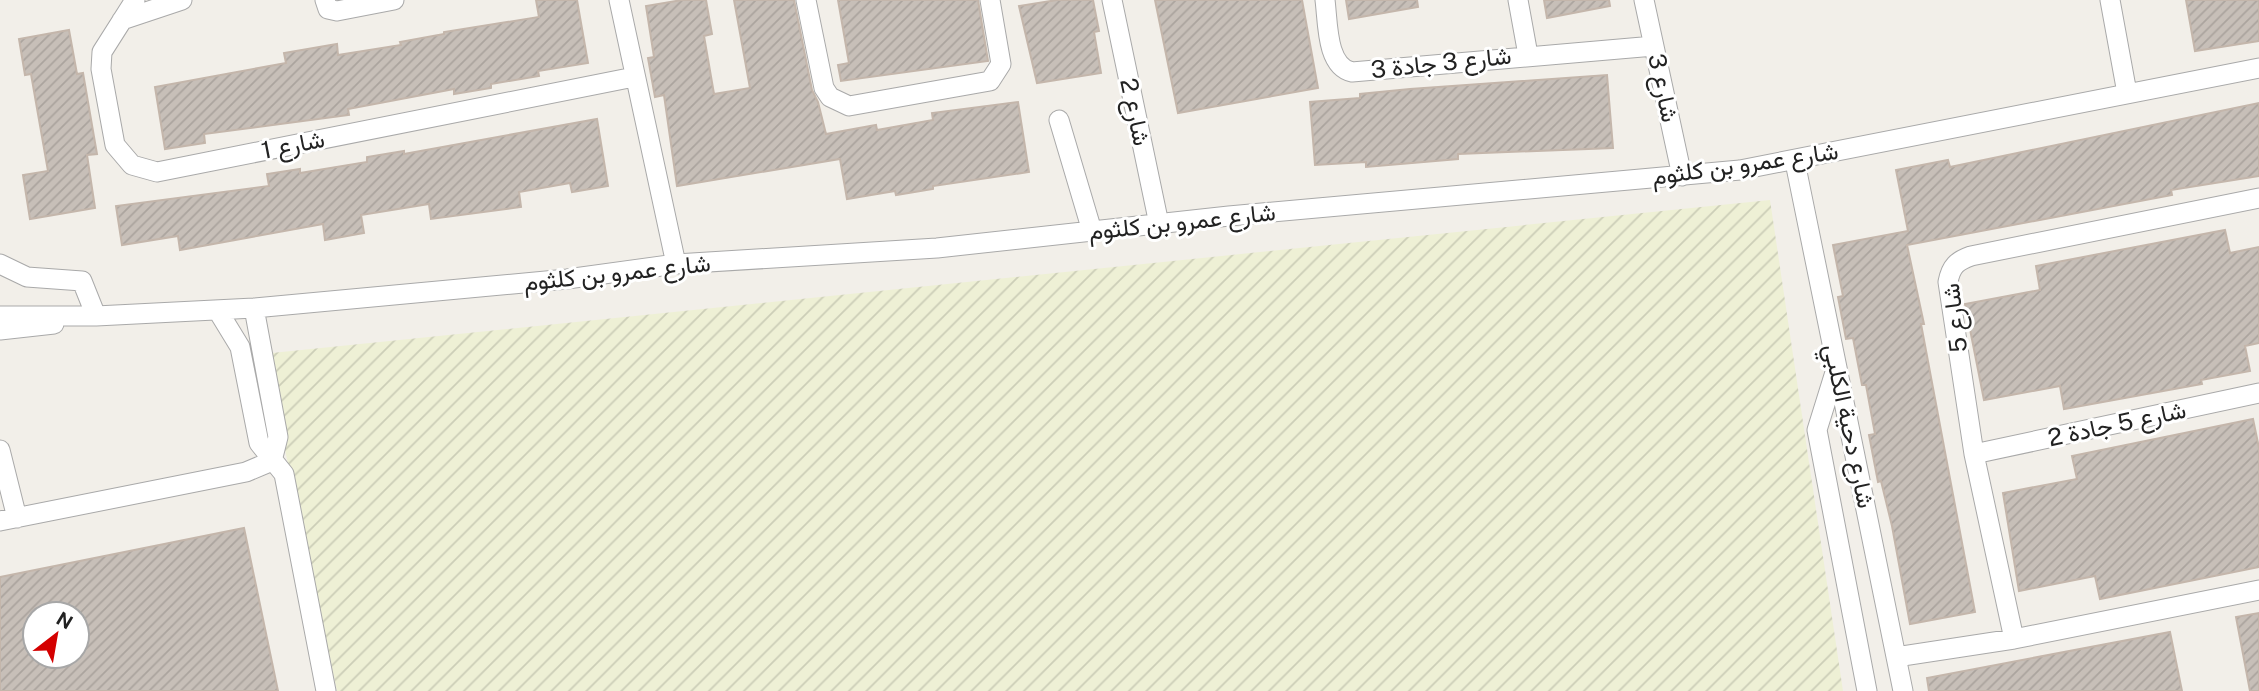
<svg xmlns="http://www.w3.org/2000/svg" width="2259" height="691" viewBox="0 0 2259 691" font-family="'Public Sans',Vazirmatn,sans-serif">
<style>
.farmland{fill:url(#farmland-furrows)}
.building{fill:url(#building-hatch);stroke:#c4b6ab;stroke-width:2;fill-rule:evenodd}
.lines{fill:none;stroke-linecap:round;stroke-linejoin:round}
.minor-casing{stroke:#a9a9a9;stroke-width:21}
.minor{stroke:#fff;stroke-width:19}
.labels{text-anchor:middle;stroke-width:6;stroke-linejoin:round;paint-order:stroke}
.street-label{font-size:24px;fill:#222;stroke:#fff}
</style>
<defs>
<pattern id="farmland-furrows" width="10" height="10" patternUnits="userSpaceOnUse" patternTransform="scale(1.75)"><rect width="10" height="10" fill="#eef0d5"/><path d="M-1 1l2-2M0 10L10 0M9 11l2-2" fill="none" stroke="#ccceb7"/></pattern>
<pattern id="building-hatch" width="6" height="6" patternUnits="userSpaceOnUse" patternTransform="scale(1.75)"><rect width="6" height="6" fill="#c7bfb8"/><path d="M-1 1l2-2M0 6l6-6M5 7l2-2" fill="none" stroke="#aba49e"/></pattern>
</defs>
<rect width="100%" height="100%" fill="#f2efe9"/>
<path class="farmland" d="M1770 200 1843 691H337L271 385 262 354Z"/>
<path class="building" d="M536 0H577L588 63 538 71 539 76 491 84V88L454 94V89L348 109 349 115 204 134 205 143 165 149 155 87 286 63 284 53 337 44 338 55 401 45 400 42 444 34V32L539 17Z
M682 0H706L712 34 704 36 714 94 750 88 734 0H794L812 90 818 102 826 134 876 125 877 130 933 120 932 113 1018 102 1029 172 933 186V189L896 195 895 191 847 199 840 159 677 186 664 95 655 97 648 58 654 57 646 6Z
M838 0H978L988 61 841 81 838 65 849 63Z
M1057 0H1093L1099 31 1094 32 1101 73 1037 83 1019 6Z
M1155 0H1302L1318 88 1178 113Z
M1346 0H1417L1418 7 1349 19Z
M1544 0H1609L1610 6 1547 18Z
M2186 0H2259V41L2195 51Z
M69 30 77 74 83 73 97 154 87 155 95 208 30 219 23 175 48 171 31 74 25 75 19 39Z
M1607 75 1613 148 1458 154V159L1366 167V162L1315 165 1310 102 1360 98V94L1410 89Z
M2259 103V176L2171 190 2172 195 1907 245 1924 324H1921L1975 612 1910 624 1892 526 1881 481 1878 482 1869 435 1875 434 1866 385H1862L1853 338 1846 339 1838 297 1843 296 1833 245 1908 231 1896 170 1948 160 1950 167Z
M597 119 608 186 572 192 570 183 519 192 521 207 431 219 429 204 361 215 364 233 325 240 323 224 180 250 178 236 122 245 116 206 269 186 267 174 300 169V173L367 162V157L404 151V154Z
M2225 230 2230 253 2259 247V343L2245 346 2250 371 2201 380 2202 384 2064 409 2060 386 1984 400 1965 304 2040 290 2036 266Z
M2253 419 2259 448V567L2100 599 2095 576 2019 591 2003 493 2077 479 2072 456Z
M244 528 278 691H0V577ZM35 614H77V656H35Z
M2259 613V691H2250L2236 617Z
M2170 632 2182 691H1929L1927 678Z"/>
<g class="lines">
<defs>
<path id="minor" d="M135 0 102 52 101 69 115 145 132 165 157 172 634 77
M325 0 328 9 337 11 394 0
M619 0 676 264
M806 0 824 88 830 97 849 106 990 81 1001 64 990 0
M1112 0 1159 224
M1325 0C1328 22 1326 66 1352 72L1654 46
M1518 0 1528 55
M1644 0 1682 176
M2110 0 2127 93
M122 20 182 0
M1059 120 1092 231
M1795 162 1903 691
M0 264 27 277 82 281 96 316
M218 311 240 347 259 443 284 474 326 691
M0 316H96L254 308 567 279 676 264 937 248 1229 216 1740 170 2259 68
M0 330 54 324
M1836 369 1817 430 1867 691
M0 450 17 518
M1974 454 2259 393
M0 521 246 472 272 461 278 437 254 308
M2014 639 1974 454 1948 282C1951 266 1957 261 1971 256L2259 198
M1896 657 2014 639 2259 590"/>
</defs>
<use href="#minor" class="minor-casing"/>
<use href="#minor" class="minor"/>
</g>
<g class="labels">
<g class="street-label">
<text transform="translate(1441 63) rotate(-6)" y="8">شارع 3 جادة 3</text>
<text transform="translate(1663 88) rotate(78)" y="8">شارع 3</text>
<text transform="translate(1135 112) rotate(78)" y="8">شارع 2</text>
<text transform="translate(293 145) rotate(-11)" y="8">شارع 1</text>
<text transform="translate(1745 164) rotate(-8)" y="8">شارع عمرو بن كلثوم</text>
<text transform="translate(1182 222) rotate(-6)" y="8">شارع عمرو بن كلثوم</text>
<text transform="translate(617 273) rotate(-6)" y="8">شارع عمرو بن كلثوم</text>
<text transform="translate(1955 318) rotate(-97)" y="8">شارع 5</text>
<text transform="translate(2117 424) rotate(-12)" y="8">شارع 5 جادة 2</text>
<text transform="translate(1849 426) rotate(78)" y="8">شارع دحية الكلبي</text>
</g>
</g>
<g transform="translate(56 635) rotate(31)"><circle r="33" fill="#ffffff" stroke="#a7a7a7" stroke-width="2"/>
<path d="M0-5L12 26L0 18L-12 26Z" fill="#d40000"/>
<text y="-10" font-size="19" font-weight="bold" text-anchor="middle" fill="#222222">N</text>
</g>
</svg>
